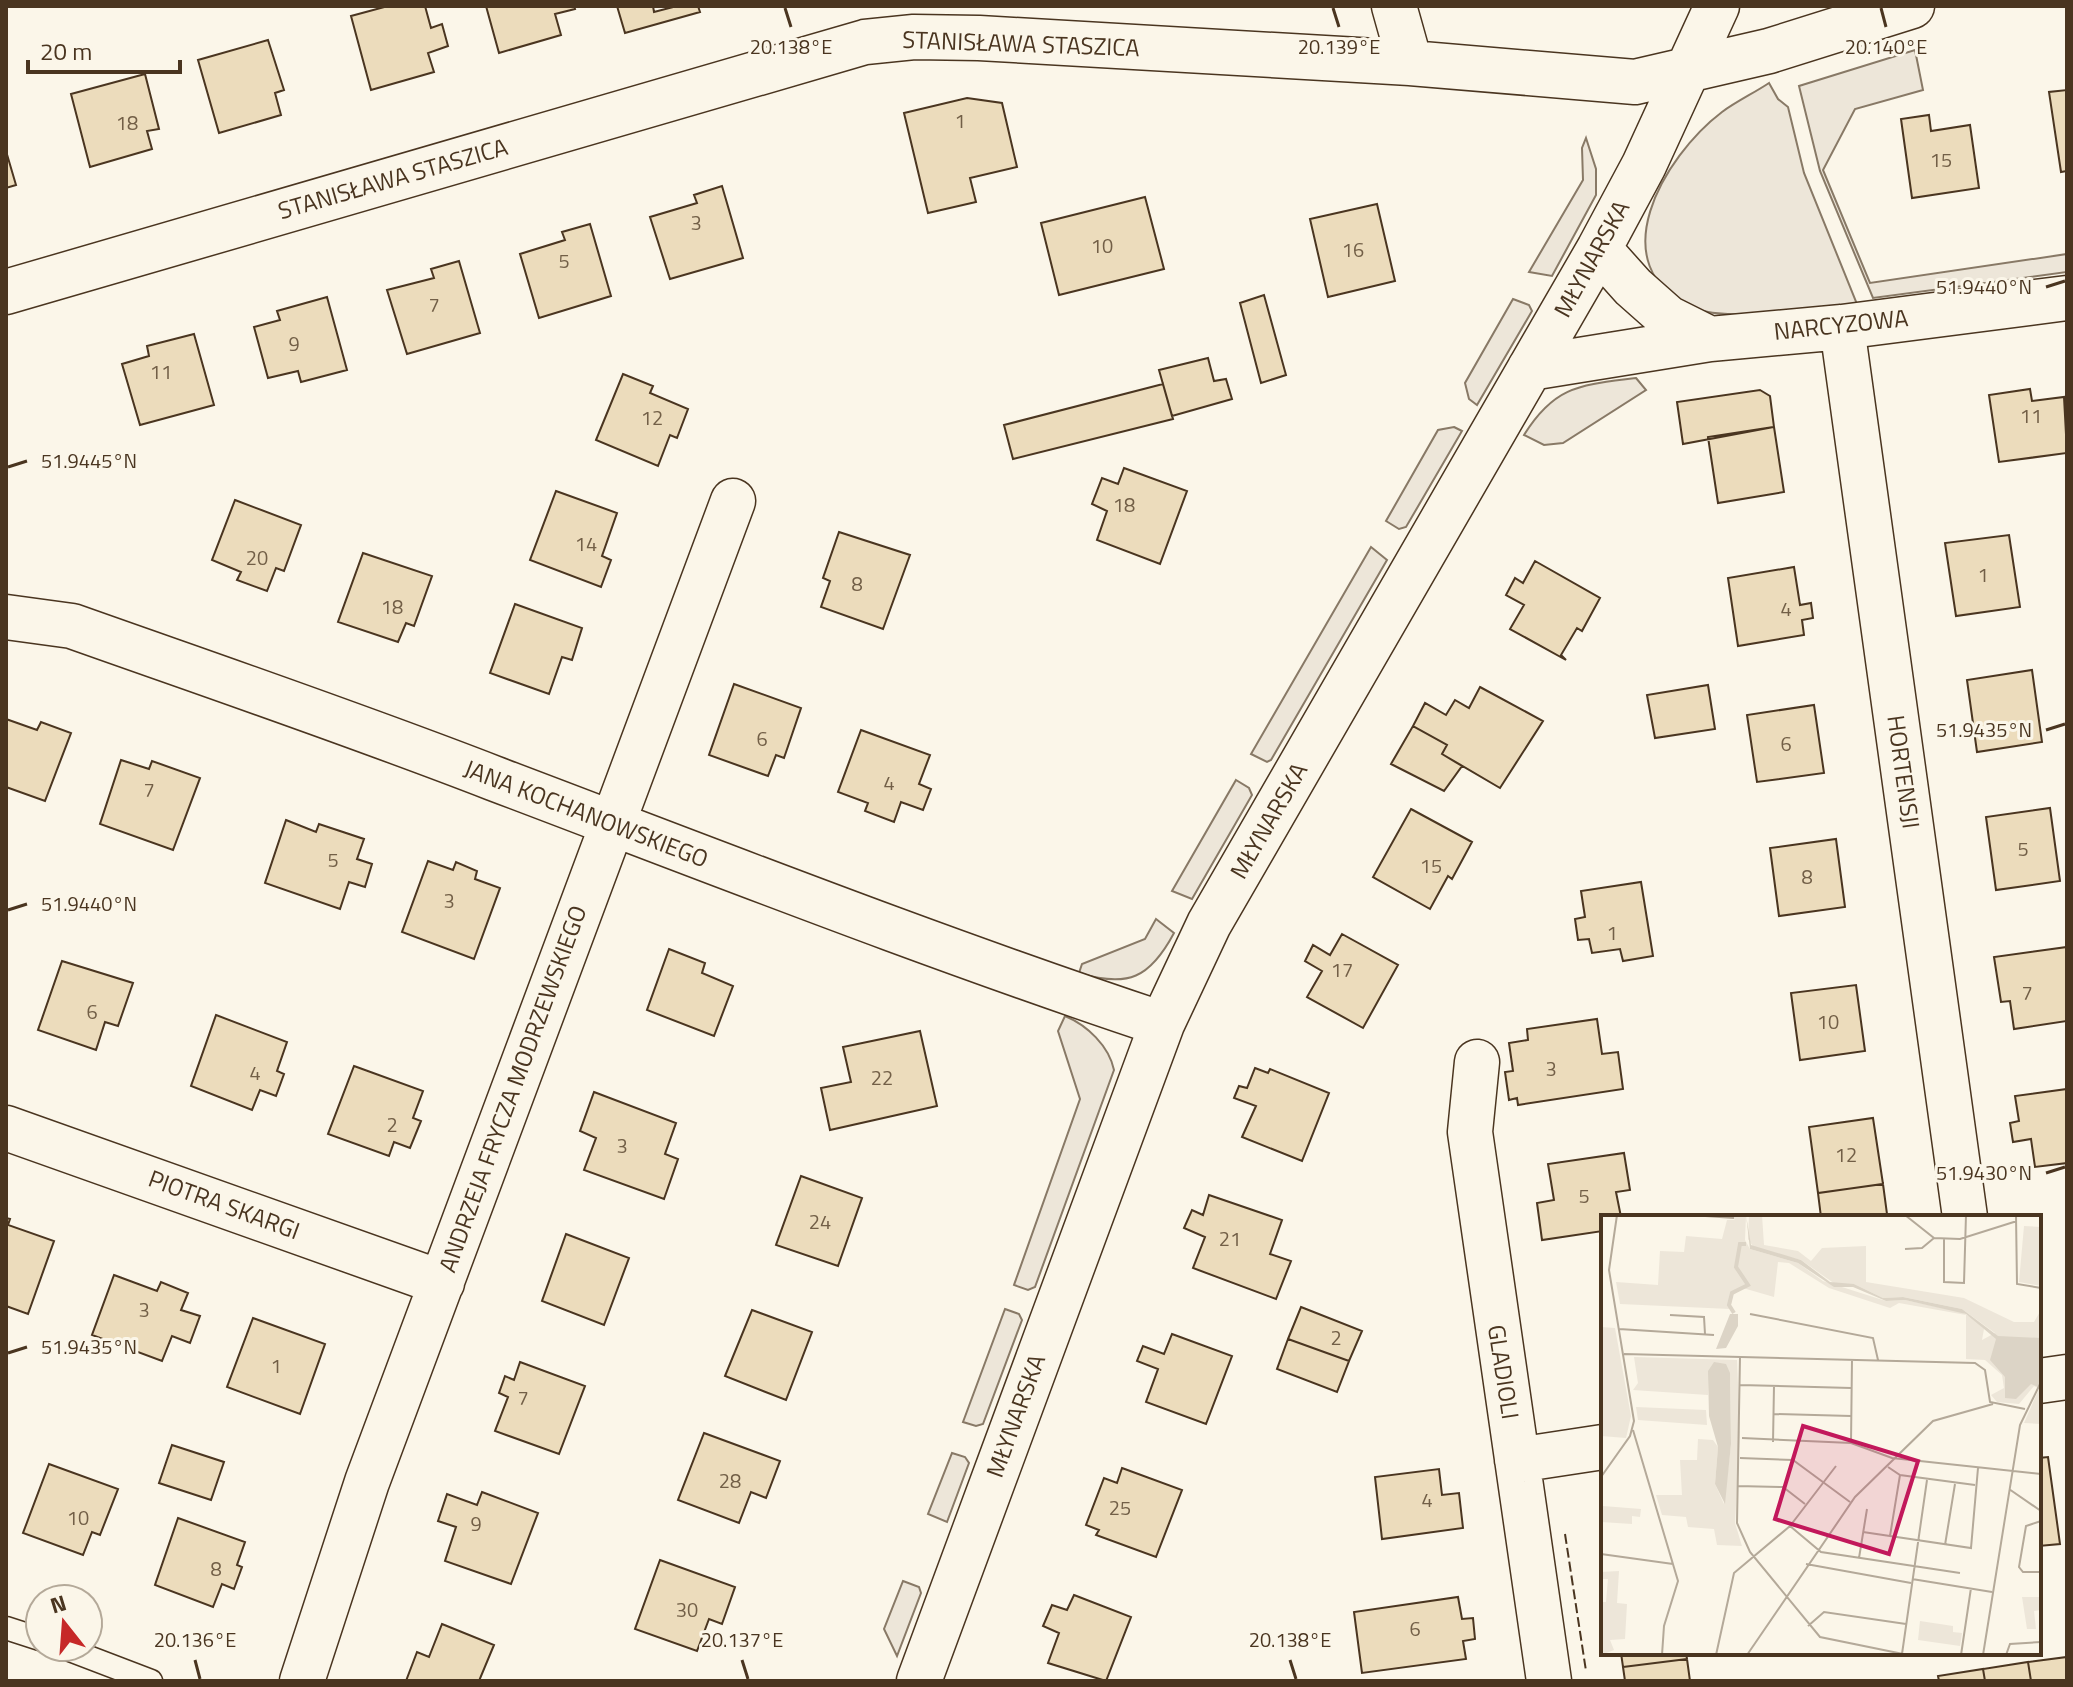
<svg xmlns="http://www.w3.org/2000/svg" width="2073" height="1687" viewBox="0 0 2073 1687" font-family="'Titillium Web',sans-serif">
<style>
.green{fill:#ede6d9;stroke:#887966;stroke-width:2}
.building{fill:#ecdcbc;stroke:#4a3520;stroke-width:2}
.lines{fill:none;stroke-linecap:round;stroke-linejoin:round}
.service-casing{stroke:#4a3520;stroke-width:25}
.minor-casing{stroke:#4a3520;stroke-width:47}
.service{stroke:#fbf6e9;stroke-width:22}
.minor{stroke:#fbf6e9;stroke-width:44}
.fence{stroke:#4a3520;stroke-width:2;stroke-dasharray:10 4;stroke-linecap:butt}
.ticks{fill:none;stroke:#4a3520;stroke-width:3}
.labels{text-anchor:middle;stroke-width:6;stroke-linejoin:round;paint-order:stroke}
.number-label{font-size:20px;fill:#725f47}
.street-label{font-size:24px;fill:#4a3520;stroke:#fbf6e9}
.inset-river{fill:none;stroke:#dcd4c6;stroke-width:4}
.inset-road{fill:none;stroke:#b4a999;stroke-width:2}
.view{fill:#c2185b;fill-opacity:0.15;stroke:#c2185b;stroke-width:4}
.inset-edge{fill:none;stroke:#4a3520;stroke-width:4}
.ticks-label{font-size:20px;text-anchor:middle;fill:#4a3520;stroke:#fbf6e9;stroke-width:6;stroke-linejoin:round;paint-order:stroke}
</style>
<rect width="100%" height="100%" fill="#fbf6e9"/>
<path class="green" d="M1915 50 1923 90 1855 109 1823 170 1870 283 2067 254V272L1873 298 1820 171 1799 86Z
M1769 83 1778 99 1788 107 1804 173 1857 304C1817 307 1728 323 1694 308 1598 267 1664 156 1722 112 1737 101 1754 93 1769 83Z
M1586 138 1596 169V195L1552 276 1529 272 1583 180 1582 148Z
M1513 299 1529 305 1532 311 1477 405 1469 399 1465 383Z
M1636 378 1646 390 1563 443 1544 445 1524 435C1555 385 1581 385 1636 378Z
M1454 427 1462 431 1406 527 1399 529 1386 521 1438 430Z
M1371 547 1387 560 1271 760 1267 762 1251 754Z
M1236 780 1249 788 1252 795 1192 899 1172 891Z
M1156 919 1174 933C1150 978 1128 988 1079 973L1082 964 1145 939Z
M1065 1016C1087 1025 1109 1046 1114 1070L1035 1287 1028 1290 1014 1285 1080 1099 1058 1031Z
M1005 1309 1019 1314 1022 1320 983 1424 976 1426 963 1422Z
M952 1453 965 1457 969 1463 947 1522 928 1514Z
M903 1581 919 1587 921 1593 897 1656 884 1629Z"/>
<path class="building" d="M388 6H425L431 28 442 24 448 46 428 53 434 72 371 90 351 16Z
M486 6H574L575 9 555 14 561 35 499 53Z
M617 6H653L654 12 677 6H698L700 12 625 33Z
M268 40 284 90 275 93 281 115 219 133 198 60Z
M145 74 159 129 147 131 152 149 90 167 71 94Z
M2067 90V171L2061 172 2049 92Z
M967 98 1002 103 1017 167 970 178 976 202 928 213 904 113Z
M1929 115 1931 131 1970 125 1979 188 1912 198 1901 119Z
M6 151 16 185 6 188Z
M722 186 743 258 670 279 650 217 697 203 694 195Z
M1145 197 1164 269 1059 295 1041 223Z
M1377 204 1395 281 1328 297 1310 219Z
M590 224 611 296 539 318 520 254 565 240 562 232Z
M459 261 480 333 407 354 387 290 434 278 431 269Z
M1264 295 1286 375 1261 383 1240 303Z
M327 297 347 370 301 382 298 371 268 378 254 327 280 320 277 311Z
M194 334 214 405 140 425 122 364 149 356 147 346Z
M1208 358 1214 381 1226 379 1232 399 1172 416 1159 370Z
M623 374 653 386 650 393 688 409 677 438 670 435 658 466 596 440Z
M1163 384 1173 419 1013 459 1004 425Z
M2030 389 2032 401 2064 397 2067 453 1999 462 1989 395Z
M1760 390 1770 396 1774 427 1683 444 1677 402Z
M1774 427 1784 492 1718 503 1708 437Z
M1124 468 1187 491 1160 564 1097 540 1107 511 1092 504 1102 478 1118 484Z
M556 491 617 513 602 556 611 560 601 587 530 560Z
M235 500 301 525 284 571 276 568 267 591 237 580 241 572 212 560Z
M839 532 910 555 883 629 821 607 830 581 823 578Z
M2009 535 2020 607 1956 616 1945 543Z
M363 553 432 576 414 626 406 623 398 642 338 622Z
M1535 561 1600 598 1582 631 1577 628 1561 655 1566 660 1510 629 1524 605 1506 595 1515 578 1523 583Z
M1794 567 1800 605 1811 603 1813 618 1802 620 1804 635 1738 646 1728 578Z
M515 604 582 628 572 660 562 657 549 694 490 673Z
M2032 670 2042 742 1977 752 1967 680Z
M734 684 801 708 784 758 776 755 768 776 709 755Z
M1708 685 1715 729 1655 738 1647 695Z
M1480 687 1543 721 1500 788 1442 754 1447 745 1413 726 1425 703 1446 715 1455 700 1469 708Z
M1814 705 1824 773 1757 782 1747 715Z
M6 719 37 730 41 722 71 733 45 801 6 787Z
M1413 726 1447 745 1442 754 1462 766 1444 791 1391 764Z
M861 730 930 755 919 784 931 789 923 810 901 802 894 822 865 811 868 803 838 792Z
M121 760 149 769 152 761 200 778 173 850 100 824Z
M2050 808 2060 881 1996 890 1986 817Z
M1411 809 1472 842 1452 879 1448 876 1430 909 1373 877Z
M286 820 316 832 319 824 364 839 357 859 372 864 365 887 349 882 340 909 265 883Z
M1836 839 1845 907 1779 916 1770 848Z
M428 861 453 870 456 862 477 871 475 879 500 888 474 959 402 932Z
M1641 882 1653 956 1623 961 1620 949 1592 953 1589 939 1578 940 1575 919 1585 917 1581 891Z
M1342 934 1398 965 1363 1028 1307 997 1322 971 1305 961 1313 945 1330 955Z
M2067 947V1021L2014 1029 2010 1001 2001 1002 1994 957Z
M669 949 705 963 702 973 733 986 714 1036 647 1010Z
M62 961 133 983 118 1026 105 1022 96 1050 38 1030Z
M1856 985 1865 1051 1800 1060 1791 993Z
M216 1015 287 1042 277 1071 284 1074 276 1096 260 1090 252 1110 191 1086Z
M1597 1019 1602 1054 1618 1052 1623 1089 1518 1105 1517 1098 1509 1100 1505 1072 1513 1071 1509 1043 1528 1040 1527 1029Z
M920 1031 937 1106 830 1130 821 1088 851 1082 843 1047Z
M354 1066 423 1091 413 1118 421 1121 410 1148 394 1142 389 1156 328 1134Z
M1255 1068 1268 1073 1270 1069 1329 1093 1302 1161 1242 1137 1256 1106 1234 1098 1239 1086 1247 1088Z
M2067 1089V1163L2035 1167 2031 1139 2013 1142 2010 1123 2019 1121 2015 1096Z
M594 1092 676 1123 665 1154 678 1159 664 1199 584 1170 596 1138 580 1131Z
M1873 1118 1883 1184 1818 1193 1809 1127Z
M1624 1153 1630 1190 1616 1192 1621 1217H1603V1231L1542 1240 1537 1203 1554 1200 1548 1164Z
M801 1176 862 1198 838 1266 776 1245Z
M1883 1184 1887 1214 1821 1217 1818 1193Z
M1209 1195 1282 1220 1270 1254 1291 1261 1276 1299 1193 1268 1205 1237 1184 1228 1192 1210 1203 1215Z
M6 1218 10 1219 8 1225 54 1241 28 1314 6 1306Z
M566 1234 629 1258 604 1325 542 1301Z
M114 1275 157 1291 161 1282 188 1293 181 1310 200 1316 190 1343 172 1336 162 1361 92 1335Z
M1301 1307 1362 1331 1349 1361 1288 1339Z
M752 1310 812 1332 786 1400 725 1376Z
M253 1318 325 1344 300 1414 227 1387Z
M1172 1334 1232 1356 1206 1424 1146 1402 1158 1369 1137 1361 1143 1346 1164 1354Z
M1288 1339 1349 1361 1337 1392 1277 1369Z
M520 1362 585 1386 559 1454 495 1431 508 1397 499 1393 505 1376 514 1380Z
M704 1433 780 1461 766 1498 751 1492 739 1523 678 1500Z
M172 1445 224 1462 211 1500 159 1483Z
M2048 1457 2060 1544 2039 1546V1458Z
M49 1464 118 1489 100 1535 92 1532 83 1555 23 1533Z
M1122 1468 1182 1490 1156 1557 1096 1535 1099 1530 1086 1525 1104 1478 1117 1483Z
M1439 1469 1442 1495 1459 1493 1463 1528 1382 1539 1375 1477Z
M482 1492 538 1513 511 1584 445 1561 456 1527 438 1521 447 1494 477 1505Z
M178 1518 245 1542 237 1565 242 1567 234 1589 222 1584 213 1607 155 1585Z
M660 1560 735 1587 722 1624 709 1619 697 1651 635 1629Z
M1074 1595 1131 1617 1106 1681 1048 1663 1059 1633 1043 1626 1052 1605 1067 1610Z
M1458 1597 1462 1619 1473 1618 1475 1639 1463 1641 1466 1659 1362 1673 1354 1612Z
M442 1624 494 1645 479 1681H406L417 1652 429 1657Z
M1621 1653H1686L1687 1659 1623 1667Z
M2067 1657V1681H2031L2028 1662Z
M1687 1659 1690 1681H1625L1623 1667Z
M2028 1662 2031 1681H1985L1983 1669Z
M1983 1669 1985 1681H1939L1938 1676Z"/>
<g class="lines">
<defs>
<path id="service" d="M6 1628 40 1639
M62 1647 151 1681"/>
<path id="minor" d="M1394 6 1410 63
M1599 249 1633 287 1668 318 1710 339 1842 327 2067 298
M6 292 865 42 914 37 979 38 1410 63 1635 82 1769 51 1912 6
M1842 327 1965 1217
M1530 368 1710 339
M6 617 72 626C213 676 354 724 493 778 715 862 936 949 1162 1024
M1477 1062 1470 1132 1549 1681
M6 1128 442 1283
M2039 1381 2067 1377
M1517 1460 1603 1447
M302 1681 367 1482 733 501
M919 1681 1162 1024 1209 924 1599 249 1644 165 1717 6"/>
</defs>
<use href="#service" class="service-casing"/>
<use href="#minor" class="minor-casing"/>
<use href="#service" class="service"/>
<use href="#minor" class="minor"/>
<path class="fence" d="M1565 1534 1586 1671"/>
</g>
<path class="ticks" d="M785 8 791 27M1333 8 1339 27M1881 8 1886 27M2046 287 2065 281M8 467 27 461M2046 730 2065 724M8 910 27 904M2046 1173 2065 1167M8 1353 27 1347M195 1660 200 1679M742 1660 748 1679M1290 1660 1296 1679"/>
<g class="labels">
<g class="number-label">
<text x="960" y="128">1</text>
<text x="127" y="130">18</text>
<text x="1941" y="167">15</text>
<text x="696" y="230">3</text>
<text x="1102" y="253">10</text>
<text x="1353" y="257">16</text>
<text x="564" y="268">5</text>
<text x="434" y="312">7</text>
<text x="294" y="351">9</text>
<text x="161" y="379">11</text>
<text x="2031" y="423">11</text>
<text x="652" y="425">12</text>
<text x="1124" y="512">18</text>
<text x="586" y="551">14</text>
<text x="257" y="565">20</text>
<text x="1983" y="582">1</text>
<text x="857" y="591">8</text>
<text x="392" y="614">18</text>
<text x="1786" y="616">4</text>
<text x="762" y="746">6</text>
<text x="1786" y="751">6</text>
<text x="889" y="790">4</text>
<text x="149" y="797">7</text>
<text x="2023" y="856">5</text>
<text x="333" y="867">5</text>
<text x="1431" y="873">15</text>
<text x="1807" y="884">8</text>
<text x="449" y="908">3</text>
<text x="1612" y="940">1</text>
<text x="1342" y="977">17</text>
<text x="2027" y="1000">7</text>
<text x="92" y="1019">6</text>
<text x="1828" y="1029">10</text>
<text x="1551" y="1076">3</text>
<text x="255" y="1080">4</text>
<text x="882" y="1085">22</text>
<text x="392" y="1132">2</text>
<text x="622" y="1153">3</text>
<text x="1846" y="1162">12</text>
<text x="1584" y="1203">5</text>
<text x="820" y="1229">24</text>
<text x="1230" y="1246">21</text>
<text x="144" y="1317">3</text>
<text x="1336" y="1345">2</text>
<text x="276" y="1373">1</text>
<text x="523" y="1405">7</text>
<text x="730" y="1488">28</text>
<text x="1427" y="1507">4</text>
<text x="1120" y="1515">25</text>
<text x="78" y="1525">10</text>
<text x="476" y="1531">9</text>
<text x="216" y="1576">8</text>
<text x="687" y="1617">30</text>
<text x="1415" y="1636">6</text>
</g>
<g class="street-label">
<text transform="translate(1021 44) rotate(2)" y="8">STANISŁAWA STASZICA</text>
<text transform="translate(393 179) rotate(-16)" y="8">STANISŁAWA STASZICA</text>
<text transform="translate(1592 259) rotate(-61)" y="8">MŁYNARSKA</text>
<text transform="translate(1841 325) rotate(-6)" y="8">NARCYZOWA</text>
<text transform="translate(1903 772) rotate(82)" y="8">HORTENSJI</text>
<text transform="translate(586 814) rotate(21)" y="8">JANA KOCHANOWSKIEGO</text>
<text transform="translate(1269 821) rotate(-60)" y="8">MŁYNARSKA</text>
<text transform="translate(513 1089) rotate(-70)" y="8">ANDRZEJA FRYCZA MODRZEWSKIEGO</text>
<text transform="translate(224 1205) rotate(20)" y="8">PIOTRA SKARGI</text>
<text transform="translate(1503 1372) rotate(81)" y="8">GLADIOLI</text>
<text transform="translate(1016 1416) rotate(-70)" y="8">MŁYNARSKA</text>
</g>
</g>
<g transform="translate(1601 1215)">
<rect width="440" height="440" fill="#fbf6e9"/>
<path d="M129 0H145L144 25 149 34 197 48 222 66 285 86 304 85 360 97 370 102 383 114 381 125 394 118 361 94 302 82 282 83 253 69H234L200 45 153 33 147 24 148 0H161L163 30 197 36 210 46 221 33 265 31V67L363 83 413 107H433L440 95V209L423 208 438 174 433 171 418 189 396 187 390 180 403 173 401 160 384 145 365 144V100L298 88 289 93 228 73 188 48 177 47 173 82 142 73 132 80 129 94 19 89 15 67 57 70 59 36 83 37 85 21 121 24 126 5H134ZM423 11 440 12V71L418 67ZM0 112 14 113 30 201 25 223 0 221ZM33 142 136 145 139 220 134 308 141 331 116 330 113 314 87 312 85 302 61 300 55 280H81L79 245H96L97 224 112 225 117 232 114 269 123 289 130 229 129 158 108 161 107 180 32 175 37 168ZM35 192 105 195 106 210 37 205ZM2 291 40 294 39 302 31 301V309L0 307ZM18 356 16 388 26 389 24 424 9 425 13 435 0 440V387H5L7 364H0V357ZM421 382H440V395L433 396 435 414H426ZM319 406 352 411V417L361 418 359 431 317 425Z" fill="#ede6d9"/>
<path d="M145 0 150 30 200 45 229 67 253 69 282 83 302 82 361 94 397 121 440 123V173L430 169 415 184 404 183V162L389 145 395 124 365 99 304 85 285 86 252 72H233L197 48 149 34ZM129 99H137V111L125 133 115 134ZM113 147 125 149 129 158 130 229 124 289 114 269 117 232 108 201 107 156Z" fill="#dcd4c6"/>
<path class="inset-river" d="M133 98 128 90 131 78 147 70 135 52 139 29H145"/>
<path class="inset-road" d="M90 0 133 3M304 0 333 23 359 24 416 6M415 0 416 69 440 73M343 24V67L363 68 365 0M304 34 321 33 333 23M149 99 272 123 277 145M69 100 103 102 104 119M18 114 113 120M23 139 374 148 384 155 389 187 424 194M139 142 136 308 149 337 219 422 307 440M139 170 250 173M173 199 250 201M32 215 77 366 63 411 61 440M141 223 250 228 291 243 440 259M172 227 173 171M250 228 251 144M139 243 192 245 249 287M287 252 299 260 374 270M0 262 29 221 33 206 8 55 16 0M136 271 182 272 204 289M408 274 440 296M440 306 425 311 418 352 422 357H440M189 311 220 337 359 358M262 317 370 333 377 253M289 321 299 260M344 330 354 269M0 339 72 349M258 343 266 294M205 349 310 368M311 364 391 377M207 411 223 397 305 409M301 439 326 265M115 440 133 358 189 311 235 251M146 440 254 282 332 206 392 189M360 440 370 373M382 440 419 210 440 167M405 440 409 429 440 427"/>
<path class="view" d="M202 211 317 246 288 339 174 304Z"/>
<rect width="440" height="440" class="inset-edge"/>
</g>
<g class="ticks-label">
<text x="791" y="54">20.138°E</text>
<text x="1339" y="54">20.139°E</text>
<text x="1886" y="54">20.140°E</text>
<text x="1984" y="294">51.9440°N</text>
<text x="89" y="468">51.9445°N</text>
<text x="1984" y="737">51.9435°N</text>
<text x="89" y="911">51.9440°N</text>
<text x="1984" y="1180">51.9430°N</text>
<text x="89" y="1354">51.9435°N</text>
<text x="195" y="1647">20.136°E</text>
<text x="742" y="1647">20.137°E</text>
<text x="1290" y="1647">20.138°E</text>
</g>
<rect width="2073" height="1687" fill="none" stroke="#4a3520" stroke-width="16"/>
<g transform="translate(64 1623) rotate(343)"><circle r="38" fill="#fbf6e9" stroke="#b4a999" stroke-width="2"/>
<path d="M0-6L14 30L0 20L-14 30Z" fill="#c62828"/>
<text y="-12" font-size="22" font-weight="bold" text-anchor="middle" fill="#4a3520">N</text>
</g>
<path d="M28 60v12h152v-12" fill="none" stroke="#4a3520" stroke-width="4"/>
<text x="40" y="60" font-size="24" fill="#4a3520" stroke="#fbf6e9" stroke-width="6" paint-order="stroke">20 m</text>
</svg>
